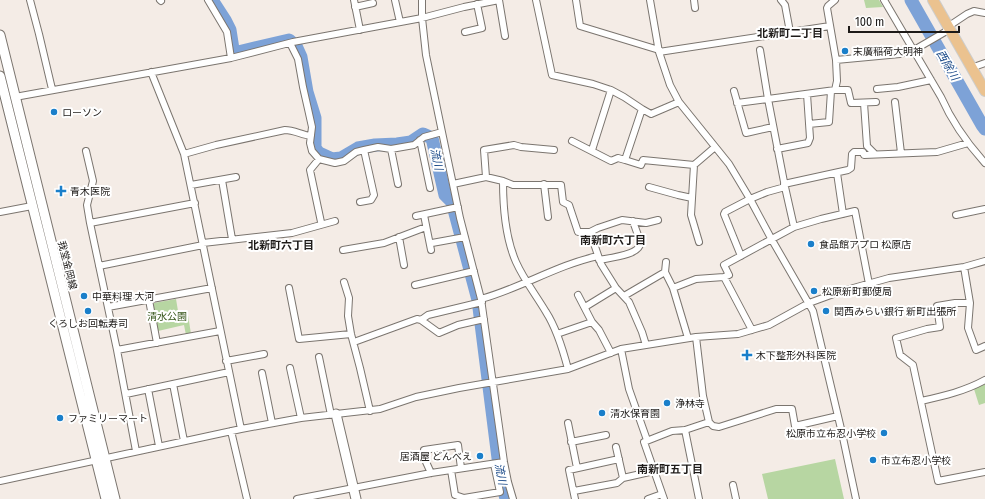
<svg xmlns="http://www.w3.org/2000/svg" width="985" height="499" viewBox="0 0 985 499" font-family="'Fira Sans Condensed','Noto Sans JP',sans-serif">
<style>
.green{fill:#b7d6a2}
.lines{fill:none;stroke-linecap:round;stroke-linejoin:round}
.river{stroke:#7da2d7;stroke-width:13}
.street-casing{stroke:#7b756f;stroke-width:8}
.secondary-casing{stroke:#7b756f;stroke-width:11}
.primary-casing{stroke:#cdcdcc;stroke-width:12}
.street{stroke:#fff;stroke-width:6}
.secondary{stroke:#fff;stroke-width:9}
.primary{stroke:#ebc28f;stroke-width:10}
.poi-dot{fill:#1a7fca;stroke:#fff;stroke-width:1.5}
.labels{text-anchor:middle;stroke-width:4;stroke-linejoin:round;paint-order:stroke}
.poi-label{font-size:10px;fill:#1d1a18;stroke:#fff;text-anchor:start}
.street-label{font-size:10px;fill:#1d1a18;stroke:#fff}
.park-label{font-size:10px;fill:#335317;stroke:#fff}
.neighbourhood-label{font-size:11px;font-weight:bold;fill:#1d1a18;stroke:#fff}
.water-label{font-size:11px;font-style:italic;fill:#164686;stroke:#fff}
</style>
<rect width="100%" height="100%" fill="#f4ece6"/>
<path class="green" d="M864 0H879L883 7 866 8Z
M176 299 179 317 188 315 191 334 186 335 184 325 158 331 153 306 154 303Z
M985 384V403L979 405 974 389Z
M835 459 844 499H768L762 474Z"/>
<g class="lines">
<path class="river" d="M212 0 225 20 230 30 233 49 238 52 289 40 296 46 301 57 307 92 315 118V148L319 153 332 159 341 158 358 148 375 145 397 144 411 142 423 134 432 138 445 195 452 202 478 300 500 474 506 499
M911 0 982 125 985 129"/>
<defs>
<path id="street" d="M30 0 39 34 52 89
M160 0 161 1
M354 0 360 30
M395 0 400 22
M499 0 505 36
M536 0 552 75 593 84 611 90 592 150
M576 0 580 26 659 50
M650 0 659 52 830 26
M694 0 695 8
M781 0 785 5 790 32
M835 0 828 6 827 8 836 60
M884 0 941 97C952 122 967 143 985 163
M355 7 373 3
M465 32 482 28 477 4
M290 43 298 59 303 87 308 109 312 127 310 143 312 151 319 159 335 163 344 161 356 152 364 150 378 147 391 149 414 145 424 137 442 132 460 218 481 299 504 462 508 482 513 499
M659 52 670 85 679 102
M231 58 293 42 422 18V0
M971 68 985 63
M877 89 898 87 931 80
M611 90 624 97 642 109
M835 90H848L851 103 876 102
M734 91 746 133 773 127
M15 97 231 58 227 32 208 0
M895 102 901 153
M737 103 768 99 760 50
M864 103 867 146 875 154
M809 124 829 122 831 91
M442 132 426 55 422 18 464 7 499 0
M420 140 430 188
M572 141 611 161 618 158 625 160 642 109 651 114 679 102 729 164 750 199 767 192 785 187 768 99 835 90 837 81 836 60 900 54 914 50 945 32 952 24 967 14 974 11 985 13
M391 149 398 184
M777 149 808 143 810 138 807 94
M86 151 93 181 87 205 90 223
M184 154 216 145 285 130C294 130 302 135 311 136
M319 159 310 170 321 222
M625 160 641 165 643 160 694 165 715 147
M694 165 691 215 699 242
M837 173 843 214
M486 177 484 150 514 145 521 147 554 150
M222 180 232 239
M503 181C503 208 505 237 516 262 524 280 536 295 546 312 557 329 563 350 568 369
M453 184 486 177 503 181 513 185H561L563 202 569 205 578 232H590L601 264 616 288 629 302 642 332 646 345
M544 184 548 217
M784 184 848 170 851 168 852 154 854 152H863L864 155 937 152 968 143
M191 185 236 177
M649 187 678 195 692 198
M785 187 794 227
M360 202 371 200 374 195 364 150
M0 212 32 206
M424 215 431 250
M956 215 985 209
M416 216 458 207
M590 232 598 228 622 220 646 223 658 220
M399 237 404 265
M203 243 292 233 335 221
M432 243 465 237
M343 250 384 243 426 227
M741 256 724 214 725 212 750 199 772 240 813 311 842 433 856 499
M599 260C609 258 641 255 640 243 639 236 635 228 633 221
M666 262 665 272 673 288 688 338
M99 266 203 245
M964 267 970 303 968 328 976 350 985 346
M724 277 729 275 724 265 794 227 821 219 855 211 869 284
M344 282 349 298 348 316 351 334 360 368 370 411
M415 285 474 271
M289 288 299 339 351 334
M673 288 696 279 724 277 752 330
M578 295 592 322 599 330 611 353
M624 296 665 272
M481 299C521 288 557 265 598 256
M149 300 157 343
M970 303H955L937 306 940 327 927 329 896 338 900 355 913 365 938 481 985 472
M108 307 212 288
M585 307 616 288
M421 320 428 315 482 302
M557 334 592 322
M696 337 703 396 709 422 713 426 719 427 776 409H792L795 426 838 416
M354 342 417 319 421 320 439 333 458 325 484 319
M621 349 629 389 647 440
M117 350 220 331
M319 357 331 415
M226 361 264 354
M290 368 301 418
M262 373 272 423
M173 384 184 441
M148 389 159 446
M126 394 229 372
M921 401C944 396 965 391 985 380
M568 423 577 468
M241 429 301 418 380 409 416 397 459 388 568 369 621 349 696 337 738 334 769 325 809 303 839 292 889 278 964 267 985 261
M231 431 247 499
M571 442 606 435
M616 447 623 478
M136 451 117 350 90 223 195 203
M451 470 455 495 464 498 500 492 494 464
M431 473 426 462 424 450 458 445 461 468
M0 481 241 429 184 154 151 72
M733 485 736 499
M574 491 617 483 623 478 654 471
M297 499 431 473 504 462
M575 499 569 470 619 459
M648 499 662 494
M664 499 644 442 672 431 685 430
M699 499 685 430 709 422"/>
<path id="secondary" d="M0 35 115 499
M0 76 106 499
M336 414 356 499"/>
<path id="primary" d="M933 0 985 91"/>
</defs>
<use href="#street" class="street-casing"/>
<use href="#secondary" class="secondary-casing"/>
<use href="#primary" class="primary-casing"/>
<use href="#street" class="street"/>
<use href="#secondary" class="secondary"/>
<use href="#primary" class="primary"/>
</g>
<g class="poi-dot">
<circle cx="845" cy="51" r="4"/>
<circle cx="54" cy="112" r="4"/>
<path d="M59 185h4v4h4v4h-4v4h-4v-4h-4v-4h4z"/>
<circle cx="811" cy="244" r="4"/>
<circle cx="814" cy="291" r="4"/>
<circle cx="84" cy="296" r="4"/>
<circle cx="88" cy="311" r="4"/>
<circle cx="826" cy="311" r="4"/>
<path d="M745 349h4v4h4v4h-4v4h-4v-4h-4v-4h4z"/>
<circle cx="667" cy="403" r="4"/>
<circle cx="602" cy="413" r="4"/>
<circle cx="60" cy="418" r="4"/>
<circle cx="884" cy="433" r="4"/>
<circle cx="480" cy="456" r="4"/>
<circle cx="873" cy="460" r="4"/>
</g>
<g class="labels">
<g class="poi-label">
<text x="853" y="55">末廣稲荷大明神</text>
<text x="62" y="116">ローソン</text>
<text x="70" y="195">青木医院</text>
<text x="819" y="248">食品館アプロ 松原店</text>
<text x="822" y="295">松原新町郵便局</text>
<text x="92" y="300">中華料理 大河</text>
<text x="834" y="315">関西みらい銀行 新町出張所</text>
<text x="88" y="327" text-anchor="middle">くろしお回転寿司</text>
<text x="756" y="359">木下整形外科医院</text>
<text x="675" y="407">浄林寺</text>
<text x="610" y="417">清水保育園</text>
<text x="68" y="422">ファミリーマート</text>
<text x="876" y="437" text-anchor="end">松原市立布忍小学校</text>
<text x="472" y="460" text-anchor="end">居酒屋 どんべえ</text>
<text x="881" y="464">市立布忍小学校</text>
</g>
<g class="street-label">
<text transform="translate(68 265) rotate(76)" y="4">我堂金岡線</text>
</g>
<g class="park-label">
<text x="167" y="320">清水公園</text>
</g>
<g class="neighbourhood-label">
<text x="790" y="37">北新町二丁目</text>
<text x="613" y="244">南新町六丁目</text>
<text x="281" y="249">北新町六丁目</text>
<text x="670" y="473">南新町五丁目</text>
</g>
<g class="water-label">
<text transform="translate(948 65) rotate(60)" y="4">西除川</text>
<text transform="translate(437 159) rotate(77)" y="4">流川</text>
<text transform="translate(501 474) rotate(79)" y="4">流川</text>
</g>
</g>
<path d="M849 26v6h110v-6" fill="none" stroke="#1d1a18" stroke-width="2"/>
<text x="855" y="26" font-size="12" fill="#1d1a18" stroke="#ffffff" stroke-width="3" paint-order="stroke">100 m</text>
</svg>
